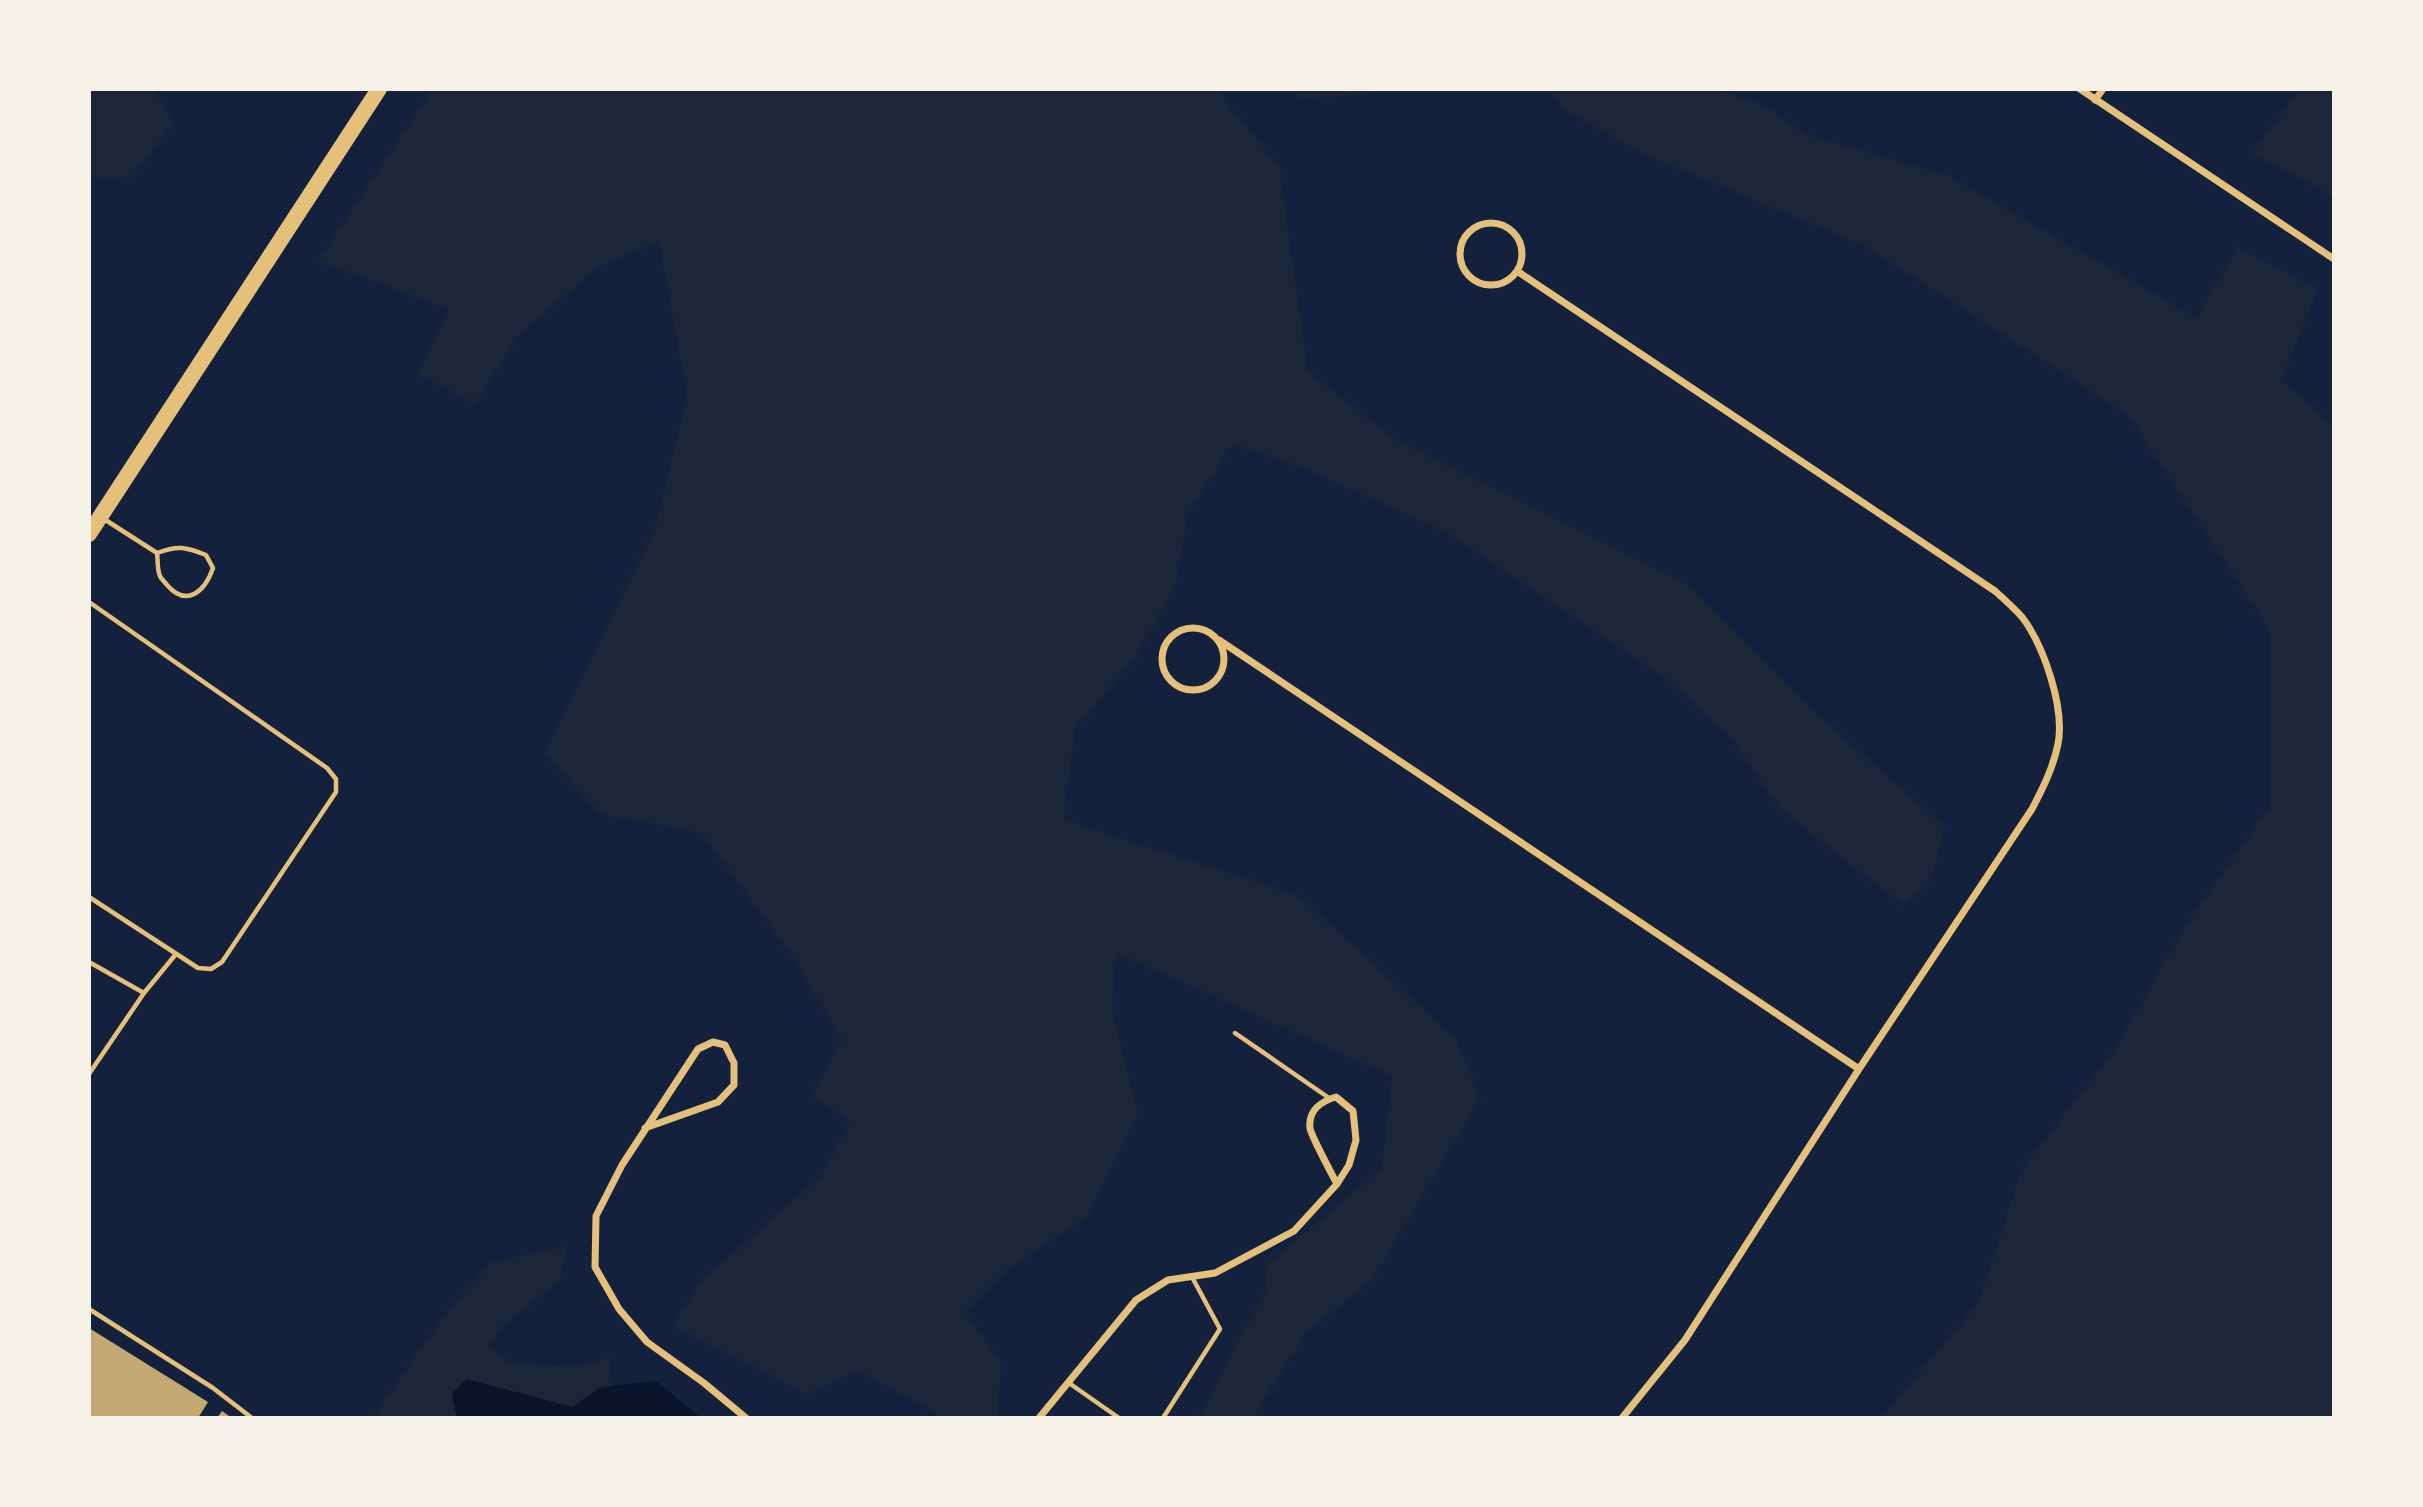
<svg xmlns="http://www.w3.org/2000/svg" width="2423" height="1507" viewBox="0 0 2423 1507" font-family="'Roboto Serif',serif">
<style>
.green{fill:#1d2539}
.water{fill:#0b132b}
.building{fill:#c6a872}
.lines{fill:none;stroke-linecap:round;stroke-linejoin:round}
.service{stroke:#e5c07b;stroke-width:4.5}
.minor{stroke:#e5c07b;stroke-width:7}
.primary{stroke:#e5c07b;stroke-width:16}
</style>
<rect width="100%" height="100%" fill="#14213d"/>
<path class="green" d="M89 89H154L174 123 132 177 89 178Z
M432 89H1221L1224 99 1279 166 1308 371 1396 440 1690 586 1805 703 1945 827 1930 883 1903 905 1780 809 1730 737 1664 677 1446 532 1298 466 1233 444 1188 514 1176 583 1136 657 1075 729 1063 819 1299 896 1455 1038 1481 1097 1374 1278 1307 1332 1255 1414 1256 1418H1198L1267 1288 1264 1267 1382 1168 1392 1076 1116 953 1112 1009 1138 1113 1087 1217 1010 1267 965 1312 1001 1361 998 1418H937L932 1411 858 1371 807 1394 672 1326 704 1278 822 1175 850 1121 811 1095 842 1040 795 960 702 833 600 814 544 754 657 523 687 394 659 241 597 268 519 335 475 404 417 374 449 309 318 261Z
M1293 89H1377L1378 93 1300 99Z
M1546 89H1714L1764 105 1807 135 1949 176 2197 318 2237 247 2318 289 2282 379 2334 428V1418H1881L1979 1302 2022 1168 2113 1052 2185 926 2269 807V629L2128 415 1865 246 1648 156 1566 111Z
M2300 89H2334V197L2252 153Z
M567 1246 560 1280 503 1326 489 1347 508 1362 568 1367 610 1359 612 1386 601 1387 572 1407 466 1379 452 1395 457 1418H373L419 1350 454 1303 492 1262Z"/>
<path class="water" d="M466 1379 572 1407 602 1387 656 1381 701 1418H457L452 1394Z"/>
<path class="building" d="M89 1328 208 1402 198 1418H94L89 1415Z
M222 1411 232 1418H217Z"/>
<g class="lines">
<path class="service" d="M104 519 157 553C178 545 186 547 206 555L213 568C205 591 187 608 167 585 165 582 161 579 160 576 157 570 158 559 157 553
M89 602 327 768 336 779V792L222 962 211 969 198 968 89 897
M89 962 144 993
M1235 1033 1329 1098
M89 1074 144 993 176 954
M89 1309 213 1388 252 1418
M1069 1383 1119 1418
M1163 1418 1220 1329 1192 1277"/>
<path class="minor" d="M2080 89 2334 259
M2095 100 2103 89
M1460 254a31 31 0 1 1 62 0a31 31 0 1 1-62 0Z
M1517 271 1995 591C2004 599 2014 608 2022 617 2044 646 2065 708 2058 744 2053 768 2043 788 2032 809L1859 1069 1685 1340 1622 1418
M1162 659a31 31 0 1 1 62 0a31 31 0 1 1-62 0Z
M1219 640 1859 1069
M645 1128 718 1102 734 1085V1063L725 1045 713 1042 698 1049 622 1165 596 1216 595 1267 619 1309 647 1342 704 1383 746 1418
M1039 1418 1136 1300 1168 1280 1215 1273 1294 1231 1337 1184 1349 1165 1356 1140 1353 1111 1336 1097C1322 1101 1308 1110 1310 1128 1311 1136 1332 1174 1337 1184"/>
<path class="primary" d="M89 534 379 89"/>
</g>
<rect width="2423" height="1507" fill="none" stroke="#f6f1e7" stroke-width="182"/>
</svg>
